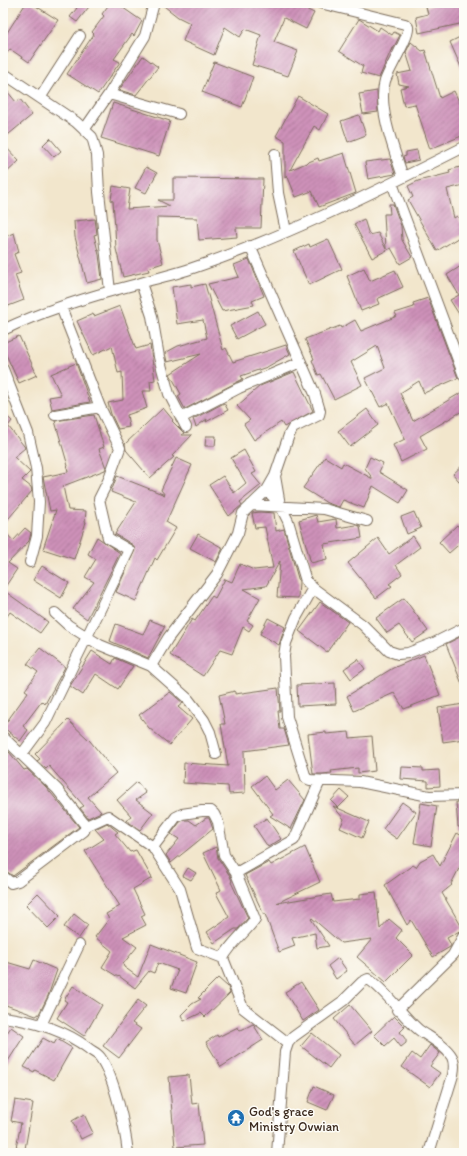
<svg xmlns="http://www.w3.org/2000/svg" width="467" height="1156" viewBox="0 0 467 1156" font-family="Itim,sans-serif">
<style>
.building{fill:url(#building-hatch)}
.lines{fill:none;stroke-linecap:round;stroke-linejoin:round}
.street-casing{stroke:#7b6c5b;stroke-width:12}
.street{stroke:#fff;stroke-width:10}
.labels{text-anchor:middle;stroke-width:3;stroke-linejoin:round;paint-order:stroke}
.poi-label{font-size:13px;fill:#3b2a1e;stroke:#fdfcf7;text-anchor:start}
</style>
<defs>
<pattern id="building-hatch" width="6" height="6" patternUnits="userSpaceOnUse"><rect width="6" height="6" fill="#ce91b9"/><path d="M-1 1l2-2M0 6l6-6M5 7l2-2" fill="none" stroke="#a87796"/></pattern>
</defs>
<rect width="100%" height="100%" fill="#fdfcf7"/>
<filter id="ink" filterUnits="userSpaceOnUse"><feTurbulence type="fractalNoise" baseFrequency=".025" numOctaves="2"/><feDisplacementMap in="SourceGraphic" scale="8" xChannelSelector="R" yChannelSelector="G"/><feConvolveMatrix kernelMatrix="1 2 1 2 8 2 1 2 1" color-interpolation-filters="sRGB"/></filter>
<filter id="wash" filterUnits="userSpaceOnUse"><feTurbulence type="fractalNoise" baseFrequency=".012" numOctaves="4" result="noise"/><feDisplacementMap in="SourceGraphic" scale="16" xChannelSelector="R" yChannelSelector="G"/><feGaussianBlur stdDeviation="0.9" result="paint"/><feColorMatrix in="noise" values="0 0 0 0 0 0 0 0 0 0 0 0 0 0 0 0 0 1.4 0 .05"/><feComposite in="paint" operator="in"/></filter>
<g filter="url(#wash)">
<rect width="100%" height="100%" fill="#f2e6cc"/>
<g id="blocks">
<path class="building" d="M26 3H31L58 20 29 62 10 49 3 58V39Z
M71 3H92L77 22 70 17 77 8Z
M110 3H116L142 21 134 36 132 34 114 59 120 62 98 94 67 74 94 34 92 32 104 16 102 14Z
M160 3H293L314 13 306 29 284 18 274 42 298 51 288 76 252 65 261 35 245 29 240 37 225 27 214 55 183 41 190 23 178 17Z
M443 3H461L464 23 419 33 416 17 428 14 426 7Z
M359 19 378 31 380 27 392 35 394 32 400 35 392 51V48L379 78 361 73 363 66 339 51Z
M464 35V74L450 42Z
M411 42 422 51 425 50 440 98 454 91 464 112V135L430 149 415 104 404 106 400 88 409 86 399 84 397 74 412 71 406 52Z
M143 56 158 67 136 95 119 90Z
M214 62 253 77 242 107 202 92Z
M3 86 16 102 20 99 32 115 3 139Z
M377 91 378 112 363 114 359 94Z
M298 96 328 114 320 130 314 126 290 170 318 158 319 161 344 153 356 193 319 207 312 191 296 197 287 175 285 178V141L276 136Z
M113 103 170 121 159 156 101 138Z
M359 115 366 135 348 142 341 121Z
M50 138 61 151 54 157 43 145Z
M3 144 19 161 3 176Z
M417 150 419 160 405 163 403 157 406 156V152Z
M390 159 395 174 368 179 365 162Z
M464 166V185L447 189 454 218 457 216 464 227V234L437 251 408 200 413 197 408 186 418 181 450 173 449 170Z
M146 167 157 173 146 193 135 188Z
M173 178 263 179 261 228H236L237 237 199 240 197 218 157 217V240L163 263 148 268 149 271 123 277 116 249 115 228 113 201 111 200 113 186 130 189 127 209 170 206 158 200H173Z
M389 204H393L401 226 402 240 412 257 400 264 391 248 372 258 354 224 364 219 369 235 378 233 386 249 384 214H390Z
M95 219 97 234 94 235 99 255 102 279 87 283 75 237 74 221Z
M14 233 19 252 14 254 21 273 15 275 24 300 3 308V237Z
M328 239 342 269 309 285 294 251 309 244 310 247Z
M249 259 264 296 252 301 254 305 222 311 208 284 239 277 234 265Z
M464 264V322L450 300 459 295 447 275Z
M364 268 370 281 395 270 403 287 377 299 379 304 361 311 347 276Z
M191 284V287L205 284 223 350 226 348 233 362 286 345 290 354 267 367 241 376 243 379 185 409 178 396 181 394 170 374 201 354 167 362 165 353 178 346 207 338 203 320 177 324 172 287Z
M428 298 458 378 424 393 419 381 400 393 413 421 464 391V410L420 436 427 449 401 462 393 445 405 439 388 403 380 407 365 378 385 368 377 346 351 362 362 385 334 399 321 374 318 375 312 360 314 359 305 339 340 326 341 328 355 320 361 331 397 316 395 313 414 307 413 303Z
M120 306 136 349 150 345 155 380 150 381 151 391H142L147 408 127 415 129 427 118 429 111 414 108 403 123 400 122 372 118 373 112 346 93 355 77 321 93 314 94 316Z
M258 311 265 324 237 339 230 326Z
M19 336 37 375 19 383 3 348V343Z
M76 363 90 402 52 409 49 397 61 395 51 374Z
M294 372 313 411 284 427 281 422 254 440 244 424 250 420 237 406 260 386Z
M224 403 228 410 206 422 207 419 196 427 193 419Z
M163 408 173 420 172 421 184 433 181 435H192L172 456 174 457 150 478 126 450 125 444Z
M367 409 378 425 350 447 338 431Z
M3 413 12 421 8 426 24 446 25 448 14 457 30 472 22 480 31 487 32 491 3 525Z
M94 415 104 447 99 449 106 468 105 470 63 486 68 510 86 511 85 522H86L74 559 43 549 56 510 50 511 43 477 68 472 67 467 68 466 55 421Z
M206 436H216L215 446H205Z
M244 450 256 472 252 474 261 485 240 502 242 505 229 516 209 485 223 476 234 493 246 483 231 458Z
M325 457 341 467 343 463 373 479 365 468 370 457 383 463 379 472 408 490 400 503 373 486 364 508 343 500 339 507 327 503 303 488Z
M176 458 192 465 166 522 176 528 157 560 155 558 136 601 116 592 135 550 133 545 115 534 136 502 111 492 117 476 165 495 161 490Z
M464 464V487L453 474Z
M260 512 274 513 276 531 284 529 299 582 298 598 277 597 280 561 266 586 244 589 260 598 247 621 253 625 249 631 243 627 232 654 220 650 203 676 170 655 192 619 195 621 212 596 215 598 225 579 232 582 240 564 254 570 273 568 265 527 255 528 252 513Z
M414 512 421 528 407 534 401 517Z
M316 515 318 522 336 519 337 528 356 525 360 526 362 538 324 544 327 559 311 563 299 520Z
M457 525 464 533V540L449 553 439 542Z
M25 528 31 533 29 541 8 563 17 569 3 590 48 622 40 633 10 612 3 622V529L13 541Z
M198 534 223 548 216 562 190 548Z
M413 536 420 547 396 565 402 574 389 584 392 586 376 598 348 563 378 538 389 554Z
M97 537 120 553 87 619 73 609 94 582 85 577 96 559 88 554Z
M42 566 69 583 61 598 33 580Z
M404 598 428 631 412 642 399 625 387 633 376 618Z
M320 602 348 622 327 652 299 631Z
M268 618 285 627 279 645 260 634Z
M150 620 165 626 148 658 110 641 116 624 143 634Z
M464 635V689L446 644Z
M40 648 65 667 45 704 42 701 23 726 28 730 20 741 3 727 28 692 25 690 38 672 27 664Z
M92 651 112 664 115 658 133 666 118 689 96 674 83 695 70 686Z
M424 655 440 695 404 709 394 693 354 711 347 696 393 668Z
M358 659 365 669 351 679 344 669Z
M335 683 336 704 298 706 297 685Z
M278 688 280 711H278L280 729H284L289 745 244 751 245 793 229 794 228 786 183 783 184 763 228 766 221 724H225L219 695 235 691V694Z
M170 692 183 703 178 707 192 719 170 745 149 728 139 715Z
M464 704V739L443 742 438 708Z
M68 720 90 741 116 773 88 797 101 812 88 818 80 808 84 806 49 766 46 769 37 761 40 759 35 754Z
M326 732V734L349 732 350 738 372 736 375 771 358 773V768L331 771 332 773 322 774H313L308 734Z
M9 752 24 770 27 769 46 787 79 827 13 876 3 869V757Z
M402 767 423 768V771L439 770 440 786 428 787V781L401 779Z
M265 776 275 790 288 780 305 800 291 829 270 816 273 814 252 786Z
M137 782 146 793 136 800 153 813 140 830 127 821 131 816 117 800Z
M341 790 349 797 338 808 331 801Z
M402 802 416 812 397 839 383 829Z
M456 802H464V827H458Z
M421 803 437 806 431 846 414 843Z
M333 806 369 822 362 838 340 828 344 819Z
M206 818H209L213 829 171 863 166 855 179 839 171 834 180 822 184 820H189L196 825Z
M267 818 281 839 268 847 254 826Z
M107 823 118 832 115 834 130 852 136 850 152 878 133 889 145 914 141 916 146 925 123 937 137 947 123 964 124 967 138 977 151 944 197 962 186 993 171 988 178 970 158 963 154 973 149 971 135 988 119 976 118 977 102 967 112 951 95 937 109 919 106 914 120 906 85 851 104 839 95 829Z
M457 833 464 837V859L451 884 452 885 442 893 463 929 447 938 451 945 450 947 433 957 411 920 407 925 385 885 413 865 416 867 420 861 433 854 440 866Z
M216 847 218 858 230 876 232 881 231 882 248 918 238 929H235L214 943 207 932 229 917 216 893 221 890 203 853Z
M305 847 320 882 277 903 331 894 333 902 360 899V894L376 892 380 929 389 919 402 930 396 938 413 955 386 982 357 957 372 939 341 943 312 918 311 919 329 946 317 948 315 933 292 938 295 946 279 952 265 914 264 915 245 875 269 862 271 865Z
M188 868 196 873 191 880 183 876Z
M38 893 60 916 48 928 26 905Z
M74 914 88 925 79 938 64 927Z
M338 958 347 971 336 979 328 966Z
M34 960 57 970 48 996 39 1014 36 1016 3 1004V961L30 969Z
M218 978 228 987 230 993 205 1017 201 1013 184 1021 181 1015 192 1004 201 999 198 998Z
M301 982 319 1010 303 1021 285 992Z
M73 986 102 1005 84 1036 57 1018 67 1002 64 1000Z
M138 1000 146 1006 132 1023 141 1029 119 1058 103 1046Z
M350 1005 372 1031 355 1045 334 1019Z
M394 1016 405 1027 400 1032 406 1040V1043L401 1047 394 1038 385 1046 374 1035Z
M253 1024 263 1040 221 1067 206 1042 217 1035 218 1037 238 1027 239 1031Z
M11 1027 24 1036 3 1069V1039Z
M312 1033 339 1055 329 1068 301 1046Z
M43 1038 54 1044 57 1039 72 1048 54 1080 35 1070 34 1072 24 1067Z
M430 1045 440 1053 430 1066 440 1073 430 1087 402 1067 412 1053 420 1059Z
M189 1075 192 1104 199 1103 203 1145 175 1147 169 1077Z
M314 1086 334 1095 327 1110 308 1102Z
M15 1100 33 1103 25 1149 16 1148 21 1123 11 1121Z
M84 1114 93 1133 81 1139 72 1121Z"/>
</g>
</g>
<g filter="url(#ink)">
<use href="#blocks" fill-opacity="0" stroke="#7b6c5b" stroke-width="1"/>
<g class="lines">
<defs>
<path id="street" d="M320 3 405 24 408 27C410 36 389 69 385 81 377 107 395 152 403 177
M3 73 76 122 92 137 97 155 99 192 110 291
M109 94 179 114
M40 98 80 36
M84 130 109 94 145 36 154 3
M275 154 278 193 286 231
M392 183 464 376
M141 283 152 316 159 357 169 394 186 427
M3 330C46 309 94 295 141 283 156 278 172 275 187 270 283 238 375 192 464 147
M3 369 28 433 36 468 39 502 37 536 30 562
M55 415 100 407 61 307
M181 418 239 388 301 362
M275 476 280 505
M267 490 280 505 288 521 306 581 313 588 363 625 389 651 398 654 408 653 434 643 464 628
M251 505 324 509 367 521
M313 588 296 618 286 643 284 656 287 717 306 778 310 780 360 782 429 796 464 795
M55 613 68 625 100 645 151 666 188 699 204 720 210 732 216 754
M151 666 168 638 217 574 238 533 243 513 267 490 275 476 289 435 293 428 319 415 320 411 315 394 250 246
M3 737 57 789 86 826 84 831 18 881 11 883 3 876
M22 754 45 723 129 550 108 538 99 499 108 481 120 448 100 407
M86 826 108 816 153 847 180 889 197 948 223 958 243 1008 288 1043
M153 847 176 817 182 814 202 811H211L214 814 218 822 224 855 236 873 255 919C245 933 231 943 223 958
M236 873 294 840 320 781
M397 1010 453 955 464 935
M3 1017C33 1021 63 1029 88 1048 91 1051 97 1053 100 1057 115 1078 125 1127 128 1153
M41 1025 79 945
M277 1153 285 1052 288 1043 293 1037 343 1001 362 982 368 979C386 990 401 1015 419 1030 430 1038 445 1045 452 1057 455 1063 454 1069 453 1075L429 1153"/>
</defs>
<use href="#street" class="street-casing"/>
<use href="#street" class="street"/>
</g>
</g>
<defs>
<symbol id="temple-disc" viewBox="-11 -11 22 22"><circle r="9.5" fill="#1f6fb2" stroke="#fdfcf7"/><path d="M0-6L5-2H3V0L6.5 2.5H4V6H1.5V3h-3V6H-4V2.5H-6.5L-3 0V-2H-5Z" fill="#fff"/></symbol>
</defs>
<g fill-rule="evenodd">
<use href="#temple-disc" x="226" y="1108" width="20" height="20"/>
</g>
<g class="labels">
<g class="poi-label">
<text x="249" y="1116">God's grace<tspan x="249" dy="15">Ministry Ovwian</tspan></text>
</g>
</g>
<rect width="467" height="1156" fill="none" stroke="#fdfcf7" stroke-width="16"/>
</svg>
